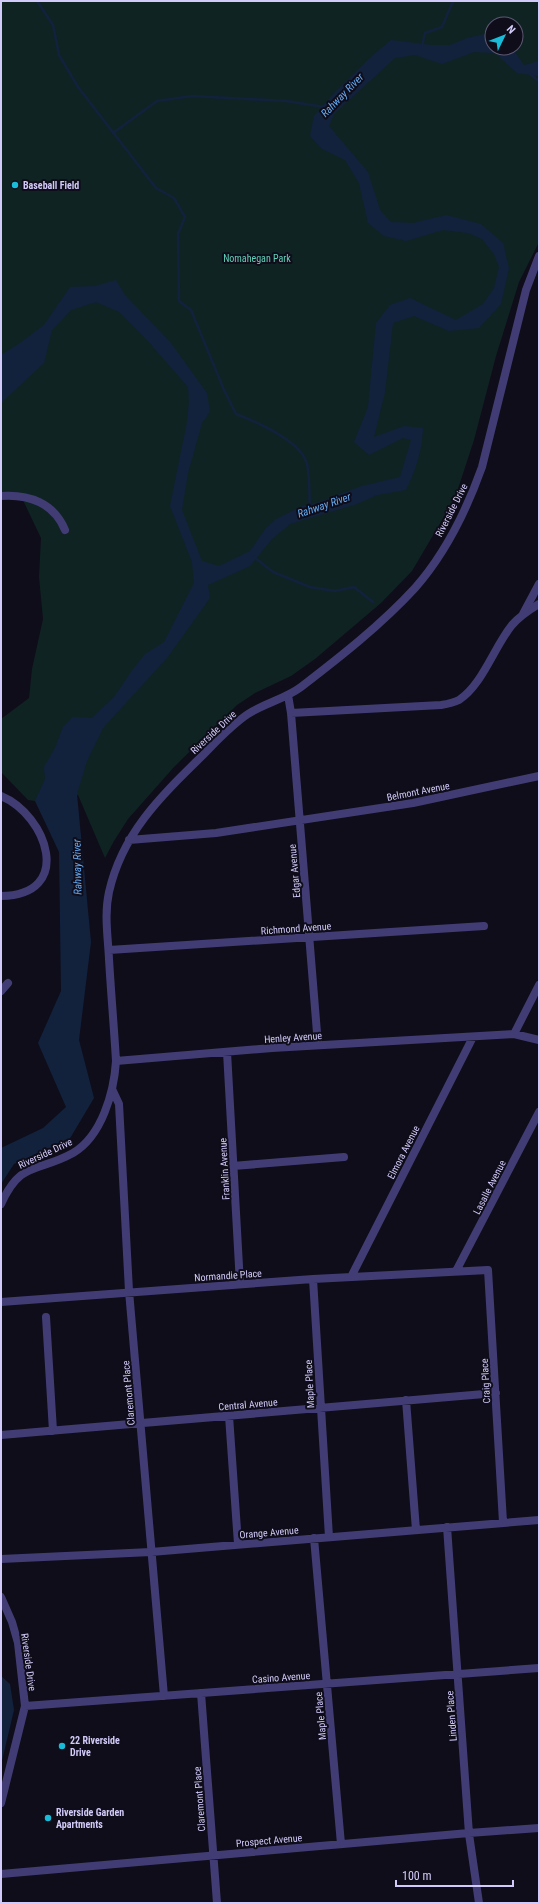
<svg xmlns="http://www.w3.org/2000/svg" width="540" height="1904" viewBox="0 0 540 1904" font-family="'Roboto Condensed',sans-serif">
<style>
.green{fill:#102323;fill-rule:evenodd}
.water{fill:#12223d}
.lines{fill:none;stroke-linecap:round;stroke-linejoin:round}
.stream{stroke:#12223d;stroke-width:2.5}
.minor{stroke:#413d74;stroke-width:8}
.poi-dot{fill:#19bcd8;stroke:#0f0d1a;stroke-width:1.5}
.labels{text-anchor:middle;stroke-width:4;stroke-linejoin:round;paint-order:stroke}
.poi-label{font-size:10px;font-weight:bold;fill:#d2cbf9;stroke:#0f0d1a;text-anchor:start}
.park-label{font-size:10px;fill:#61cfb9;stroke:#0f0d1a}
.street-label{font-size:10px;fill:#d2cbf9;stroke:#0f0d1a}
.water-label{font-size:11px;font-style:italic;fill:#65a8ed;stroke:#0f0d1a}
</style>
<rect width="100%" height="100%" fill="#0f0d1a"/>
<path class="green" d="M1 1H539V242L519 282 496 356 474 440 455 498 412 571 381 603 315 659 291 676 255 693 237 705 174 767 128 819 114 841 105 858 78 795 35 801 28 800 2 773 1 719 29 698 32 669 43 619 39 577 41 538 21 496H1ZM492 24H516V48H492Z"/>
<path class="water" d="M489 33 492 35V48H512L524 65 539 61V76L517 73 495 53 474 52 442 64 415 55 395 58 334 114 329 126 368 172 380 210 391 222 413 223 446 215 481 224 503 243 509 268 501 304 479 328 449 331 414 316 393 323 385 392 374 437 404 426 423 428C422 451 416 470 406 490L377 495 357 504 290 524 272 539 250 566 208 585 210 598 167 658 103 728 87 761 77 794 91 942 79 1040 94 1098 69 1140 14 1164 1 1184V1148L43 1128 66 1107 38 1043 61 991 59 852 35 801 45 779 44 767 55 748 63 727 73 717 92 718 114 697 133 669 145 654 164 642 194 583 192 562 170 506 187 422 189 402 188 387 147 340 119 312 96 302 71 310 52 330 44 363 1 403V355L20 343 44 325 70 287 95 286 116 280 125 295 171 343 207 393 210 412 202 423 188 473 182 510 202 561 219 566 250 551 266 528 276 519 302 506 316 503 362 486 400 477 411 440 403 438 369 455 354 442 368 407 376 323 390 305 410 298 456 320 483 304 494 288 499 267 494 254 482 239 468 233 443 230 406 241 384 236 368 223 359 183 345 160 322 149 310 136 314 116 334 93 373 55 391 40 431 45H450L467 38Z
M1 1676 10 1684 14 1710 1 1765Z"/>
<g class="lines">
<path class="stream" d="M37 1 53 25 59 55 78 87 156 188 174 198 185 217 178 234 179 301 191 310 224 390 236 414C257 422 298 440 306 461 310 469 309 496 310 507
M422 46 425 33 442 27 453 1
M530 74 539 81
M113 133 157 101 192 96 286 101 324 107
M254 557 273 572 310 587 335 591 354 587 373 602"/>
<path class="minor" d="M1 496C29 494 54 503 65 530
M523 614 539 584
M288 695 291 713 318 1045
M291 713 441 705C447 704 453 703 459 700 483 684 494 647 512 625 520 616 529 610 539 604
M1 796C47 815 75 895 1 896
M129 840 216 833 413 803 539 776
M109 950 484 926
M1 991 8 983
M514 1034 539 985
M227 1052 240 1284
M116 1061 272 1048 514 1034 539 1040
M112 1089 119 1104 129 1291 164 1696
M233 1166 344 1157
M1 1204C21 1160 37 1173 73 1153 102 1136 114 1092 116 1061 114 1027 111 993 109 959 108 937 104 915 109 892 122 834 160 797 201 757 216 742 230 726 248 714 265 703 285 699 301 687 340 657 381 625 415 588 445 554 467 509 482 467L526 290 539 256
M456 1271 539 1112
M351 1277 473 1037
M313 1279 329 1537
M1 1302 313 1279 488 1270 503 1522
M46 1317 53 1431
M406 1400 416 1530
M229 1416 238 1544
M1 1435 496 1393
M447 1527 469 1834 479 1903
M314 1538 341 1844
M1 1559 151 1552 539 1520
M1 1597 12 1622 18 1643 25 1706 1 1803
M201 1693 217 1903
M25 1706 539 1668
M1 1874 469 1833 539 1828"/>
</g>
<g class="poi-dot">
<circle cx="15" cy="185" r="4"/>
<circle cx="62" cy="1746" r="4"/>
<circle cx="48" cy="1818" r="4"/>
</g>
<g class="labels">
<g class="poi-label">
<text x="23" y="189">Baseball Field</text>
<text x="70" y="1744">22 Riverside<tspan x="70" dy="12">Drive</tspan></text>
<text x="56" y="1816">Riverside Garden<tspan x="56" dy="12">Apartments</tspan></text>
</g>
<g class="park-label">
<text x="257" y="262">Nomahegan Park</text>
</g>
<g class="street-label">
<text transform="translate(451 510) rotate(-63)" y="4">Riverside Drive</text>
<text transform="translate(213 732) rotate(-43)" y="4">Riverside Drive</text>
<text transform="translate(418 791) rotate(-11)" y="4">Belmont Avenue</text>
<text transform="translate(294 871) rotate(-95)" y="4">Edgar Avenue</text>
<text transform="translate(296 928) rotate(-4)" y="4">Richmond Avenue</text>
<text transform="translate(293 1037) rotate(-4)" y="4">Henley Avenue</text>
<text transform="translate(403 1152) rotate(-63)" y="4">Elmora Avenue</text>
<text transform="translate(45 1153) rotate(-25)" y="4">Riverside Drive</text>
<text transform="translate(224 1169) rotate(-93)" y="4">Franklin Avenue</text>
<text transform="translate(489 1187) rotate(-63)" y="4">Lasalle Avenue</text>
<text transform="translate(228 1275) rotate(-4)" y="4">Normandie Place</text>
<text transform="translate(485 1381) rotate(-93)" y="4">Craig Place</text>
<text transform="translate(309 1384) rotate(-93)" y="4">Maple Place</text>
<text transform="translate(128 1393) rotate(-95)" y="4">Claremont Place</text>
<text transform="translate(248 1404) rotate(-5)" y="4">Central Avenue</text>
<text transform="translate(269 1532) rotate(-5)" y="4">Orange Avenue</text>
<text transform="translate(29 1662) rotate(82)" y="4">Riverside Drive</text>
<text transform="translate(281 1677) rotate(-4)" y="4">Casino Avenue</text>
<text transform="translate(320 1716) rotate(-95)" y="4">Maple Place</text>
<text transform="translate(451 1716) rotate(-94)" y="4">Linden Place</text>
<text transform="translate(199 1799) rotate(-94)" y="4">Claremont Place</text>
<text transform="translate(269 1840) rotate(-5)" y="4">Prospect Avenue</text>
</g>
<g class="water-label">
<text transform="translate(342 95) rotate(-46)" y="4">Rahway River</text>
<text transform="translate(324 505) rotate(-19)" y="4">Rahway River</text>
<text transform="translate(77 867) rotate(-91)" y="4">Rahway River</text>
</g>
</g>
<rect width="540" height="1904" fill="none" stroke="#d2cbf9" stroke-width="4"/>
<g transform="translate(504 36) rotate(47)"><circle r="19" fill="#0f0d1a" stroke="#5d5973"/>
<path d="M0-3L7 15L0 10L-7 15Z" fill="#19bcd8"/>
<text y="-6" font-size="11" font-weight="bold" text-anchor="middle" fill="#d2cbf9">N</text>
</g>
<path d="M396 1880v6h117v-6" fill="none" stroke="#d2cbf9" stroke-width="2"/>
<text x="402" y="1880" font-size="12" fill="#d2cbf9" stroke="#0f0d1a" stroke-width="3" paint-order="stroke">100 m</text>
</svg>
